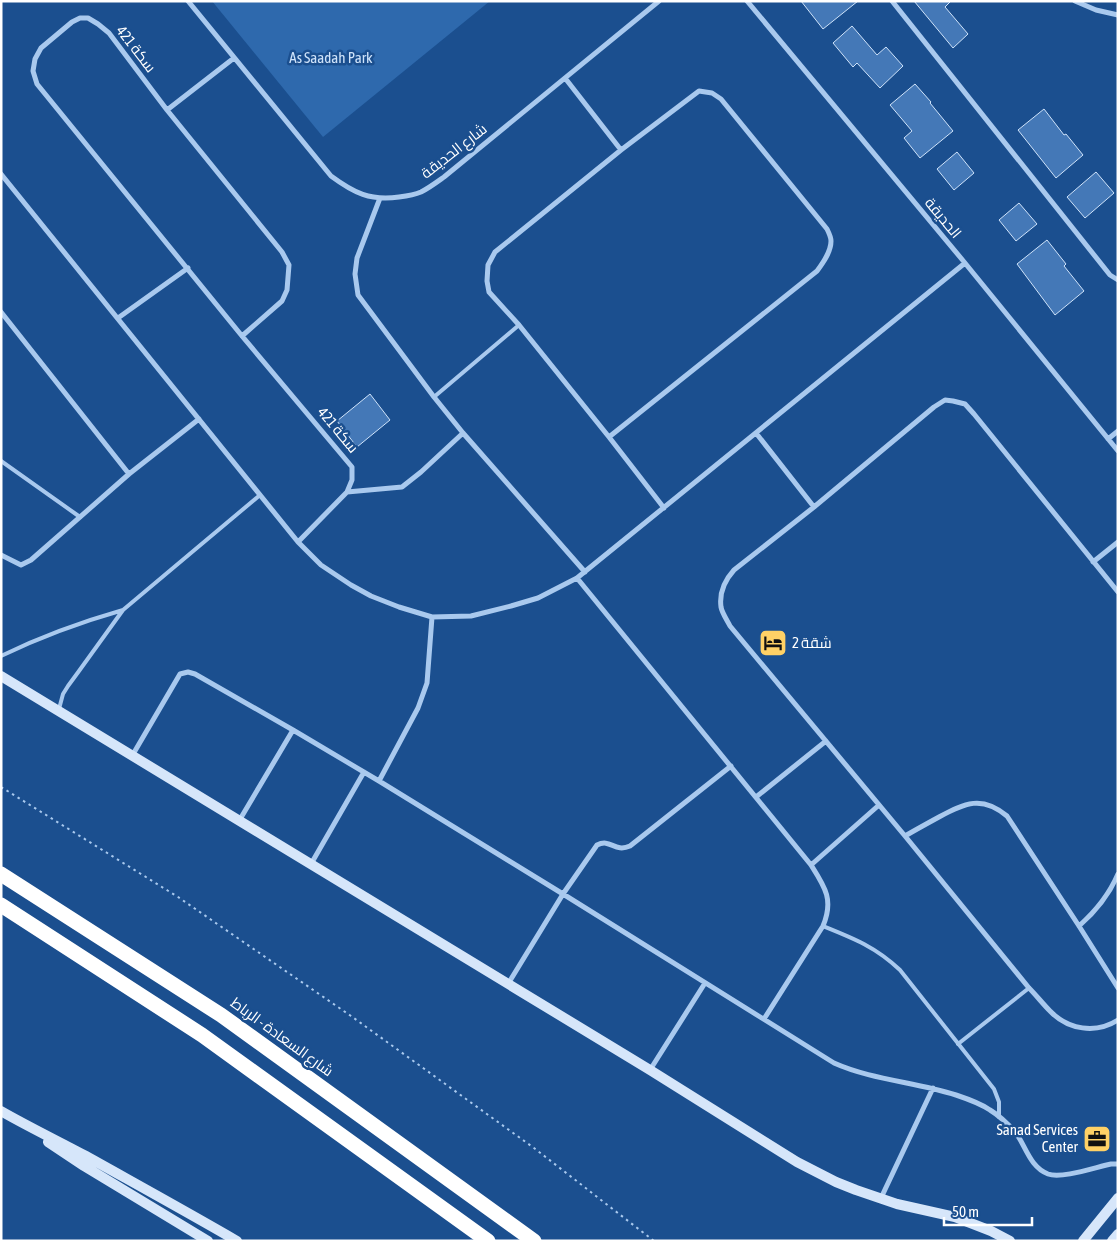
<svg xmlns="http://www.w3.org/2000/svg" width="1119" height="1242" viewBox="0 0 1119 1242" font-family="'Asap Condensed',Cairo,sans-serif">
<style>
.green{fill:#2e69ad}
.building{fill:#4478b7;stroke:#cfe3fa}
.lines{fill:none;stroke-linecap:round;stroke-linejoin:round}
.path{stroke:#a9c9ee;stroke-width:2;stroke-dasharray:2.5 4;stroke-linecap:butt}
.lane{stroke:#a9c9ee;stroke-width:4}
.street{stroke:#a9c9ee;stroke-width:5}
.secondary{stroke:#d6e6fa;stroke-width:10}
.highway{stroke:#fff;stroke-width:15}
.labels{text-anchor:middle;stroke-width:5;stroke-linejoin:round;paint-order:stroke}
.street-label{font-size:15px;fill:#fff;stroke:#1b4f8f}
.park-label{font-size:15px;fill:#cfe3fa;stroke:#1b4f8f}
.poi-label{font-size:15px;fill:#fff;stroke:#1b4f8f;text-anchor:start}
</style>
<rect width="100%" height="100%" fill="#1b4f8f"/>
<path class="green" d="M212 1H490L323 137Z"/>
<path class="building" d="M801 1H858L823 29Z
M914 1H951L945 7 968 34 953 48Z
M852 26 877 55 886 47 903 66 880 88 857 63 853 67 833 43Z
M915 84 931 102 930 103 953 131 920 158 904 138 912 131 890 105Z
M1044 109 1064 135 1066 134 1083 155 1056 178 1018 130Z
M957 152 974 173 954 190 937 169Z
M1096 172 1114 193 1085 218 1067 197Z
M1019 203 1037 224 1016 241 999 220Z
M1047 240 1066 264 1064 266 1084 291 1055 315 1017 264Z
M370 394 390 420 357 447 337 421Z"/>
<g class="lines">
<path class="path" d="M1 787 178 897 351 1016 534 1148 654 1241"/>
<path class="lane" d="M434 397 519 325
M1 461 80 517
M1 656C40 637 81 622 123 610
M59 709 63 694 68 686 79 671 123 610 260 495
M823 926C853 938 876 947 900 970L994 1089 999 1102V1117
M958 1044 1029 988"/>
<path class="street" d="M188 1 331 176C354 193 370 201 399 197 407 196 414 195 421 192 429 188 437 182 444 177L659 1
M747 1 965 263 1118 451
M892 1 1110 275 1118 280
M1075 1 1096 10 1118 15
M565 78 621 150
M167 110 234 58
M1 174 298 542 321 565 351 585 371 596 399 607 432 617 471 616 511 606 538 598 577 578 965 263
M380 198 357 258 355 274 358 295 434 397 463 433 585 572
M1 312 129 474
M118 318 188 268
M242 336 282 301 287 290 289 265 282 252 167 110 109 33 98 24 88 18H80L72 22 41 48 35 59 33 71 37 84 242 336 352 467V480L347 492 298 542
M756 433 814 507
M609 437 817 271C823 263 831 252 831 241 831 237 829 233 827 229L721 99 712 93 699 91 621 150 495 252 488 265 487 281 489 292 519 325 609 437 664 508
M1108 439 1118 431
M347 492 402 487 421 472 463 433
M1 555 21 565 31 560 129 474 199 419
M1093 562 1118 542
M577 578 811 865C825 887 834 900 823 926L764 1019
M1118 592 974 414 965 404 953 401 945 400 934 407 814 507 734 570C725 580 719 592 721 607 722 613 727 620 730 626L905 836 1029 988C1036 995 1043 1004 1050 1011 1068 1030 1096 1034 1118 1020
M132 756 180 674 188 672 195 674 293 730 379 781 563 894 834 1063C872 1080 916 1082 956 1095 968 1099 980 1103 990 1110 1000 1116 1008 1124 1016 1133 1026 1147 1030 1167 1048 1174 1062 1179 1096 1167 1111 1164H1118
M379 781 418 708 427 683 432 617
M756 797 826 741
M239 821 293 730
M905 836C917 829 928 823 939 817 965 803 982 795 1007 816L1079 926 1118 988
M311 864 364 772
M811 865 879 805
M1079 926C1096 911 1109 895 1118 874
M508 984 563 894 597 845C611 838 614 853 630 846L731 766
M650 1070 705 983
M881 1198 933 1088"/>
<path class="secondary" d="M1 676 650 1070 797 1162 836 1182 856 1190 897 1204 955 1217 991 1231 1010 1241
M1 1111C29 1127 58 1141 86 1156 136 1184 187 1212 237 1241
M48 1142 84 1166 208 1241
M1083 1241 1118 1198
M1112 1241 1118 1234"/>
<path class="highway" d="M1 874 221 1015 534 1241
M1 905 202 1035 488 1241"/>
</g>
<defs>
<symbol id="hotel-square" viewBox="-11 -11 22 22"><rect x="-9" y="-9" width="18" height="18" rx="4" fill="#ffd166" stroke="#1b4f8f"/><path d="M-6-4.5h1.5V1H6V5H4.5V3h-9V5H-6ZM-4 0a1.8 1.8 0 1 1 3.6 0ZM.5 0V-2.5h3Q6-2.5 6 0Z" fill="#111"/></symbol>
<symbol id="office-square" viewBox="-11 -11 22 22"><rect x="-9" y="-9" width="18" height="18" rx="4" fill="#ffd166" stroke="#1b4f8f"/><path d="M-6-3h4V-5.5h4V-3h4V5H-6ZM-1-4.5V-3h2v-1.5ZM-6 0V1H6V0Z" fill="#111"/></symbol>
</defs>
<g fill-rule="evenodd">
<use href="#hotel-square" x="757" y="627" width="32" height="32"/>
<use href="#office-square" x="1081" y="1123" width="32" height="32"/>
</g>
<g class="labels">
<g class="street-label">
<text transform="translate(136 49) rotate(52)" y="5">سكة 421</text>
<text transform="translate(454 151) rotate(-38)" y="5">شارع الحديقة</text>
<text transform="translate(943 218) rotate(50)" y="5">الحديقة</text>
<text transform="translate(338 430) rotate(50)" y="5">سكة 421</text>
<text transform="translate(282 1037) rotate(36)" y="5">شارع السعادة - الرباط</text>
</g>
<g class="park-label">
<text x="331" y="63">As Saadah Park</text>
</g>
<g class="poi-label">
<text x="792" y="648">شقة 2</text>
<text x="1078" y="1135" text-anchor="end">Sanad Services<tspan x="1078" dy="17">Center</tspan></text>
</g>
</g>
<rect width="1119" height="1242" fill="none" stroke="#ffffff" stroke-width="5"/>
<path d="M944 1217v8h88v-8" fill="none" stroke="#ffffff" stroke-width="2.5"/>
<text x="952" y="1217" font-size="15" fill="#ffffff" stroke="#1b4f8f" stroke-width="4" paint-order="stroke">50 m</text>
</svg>
